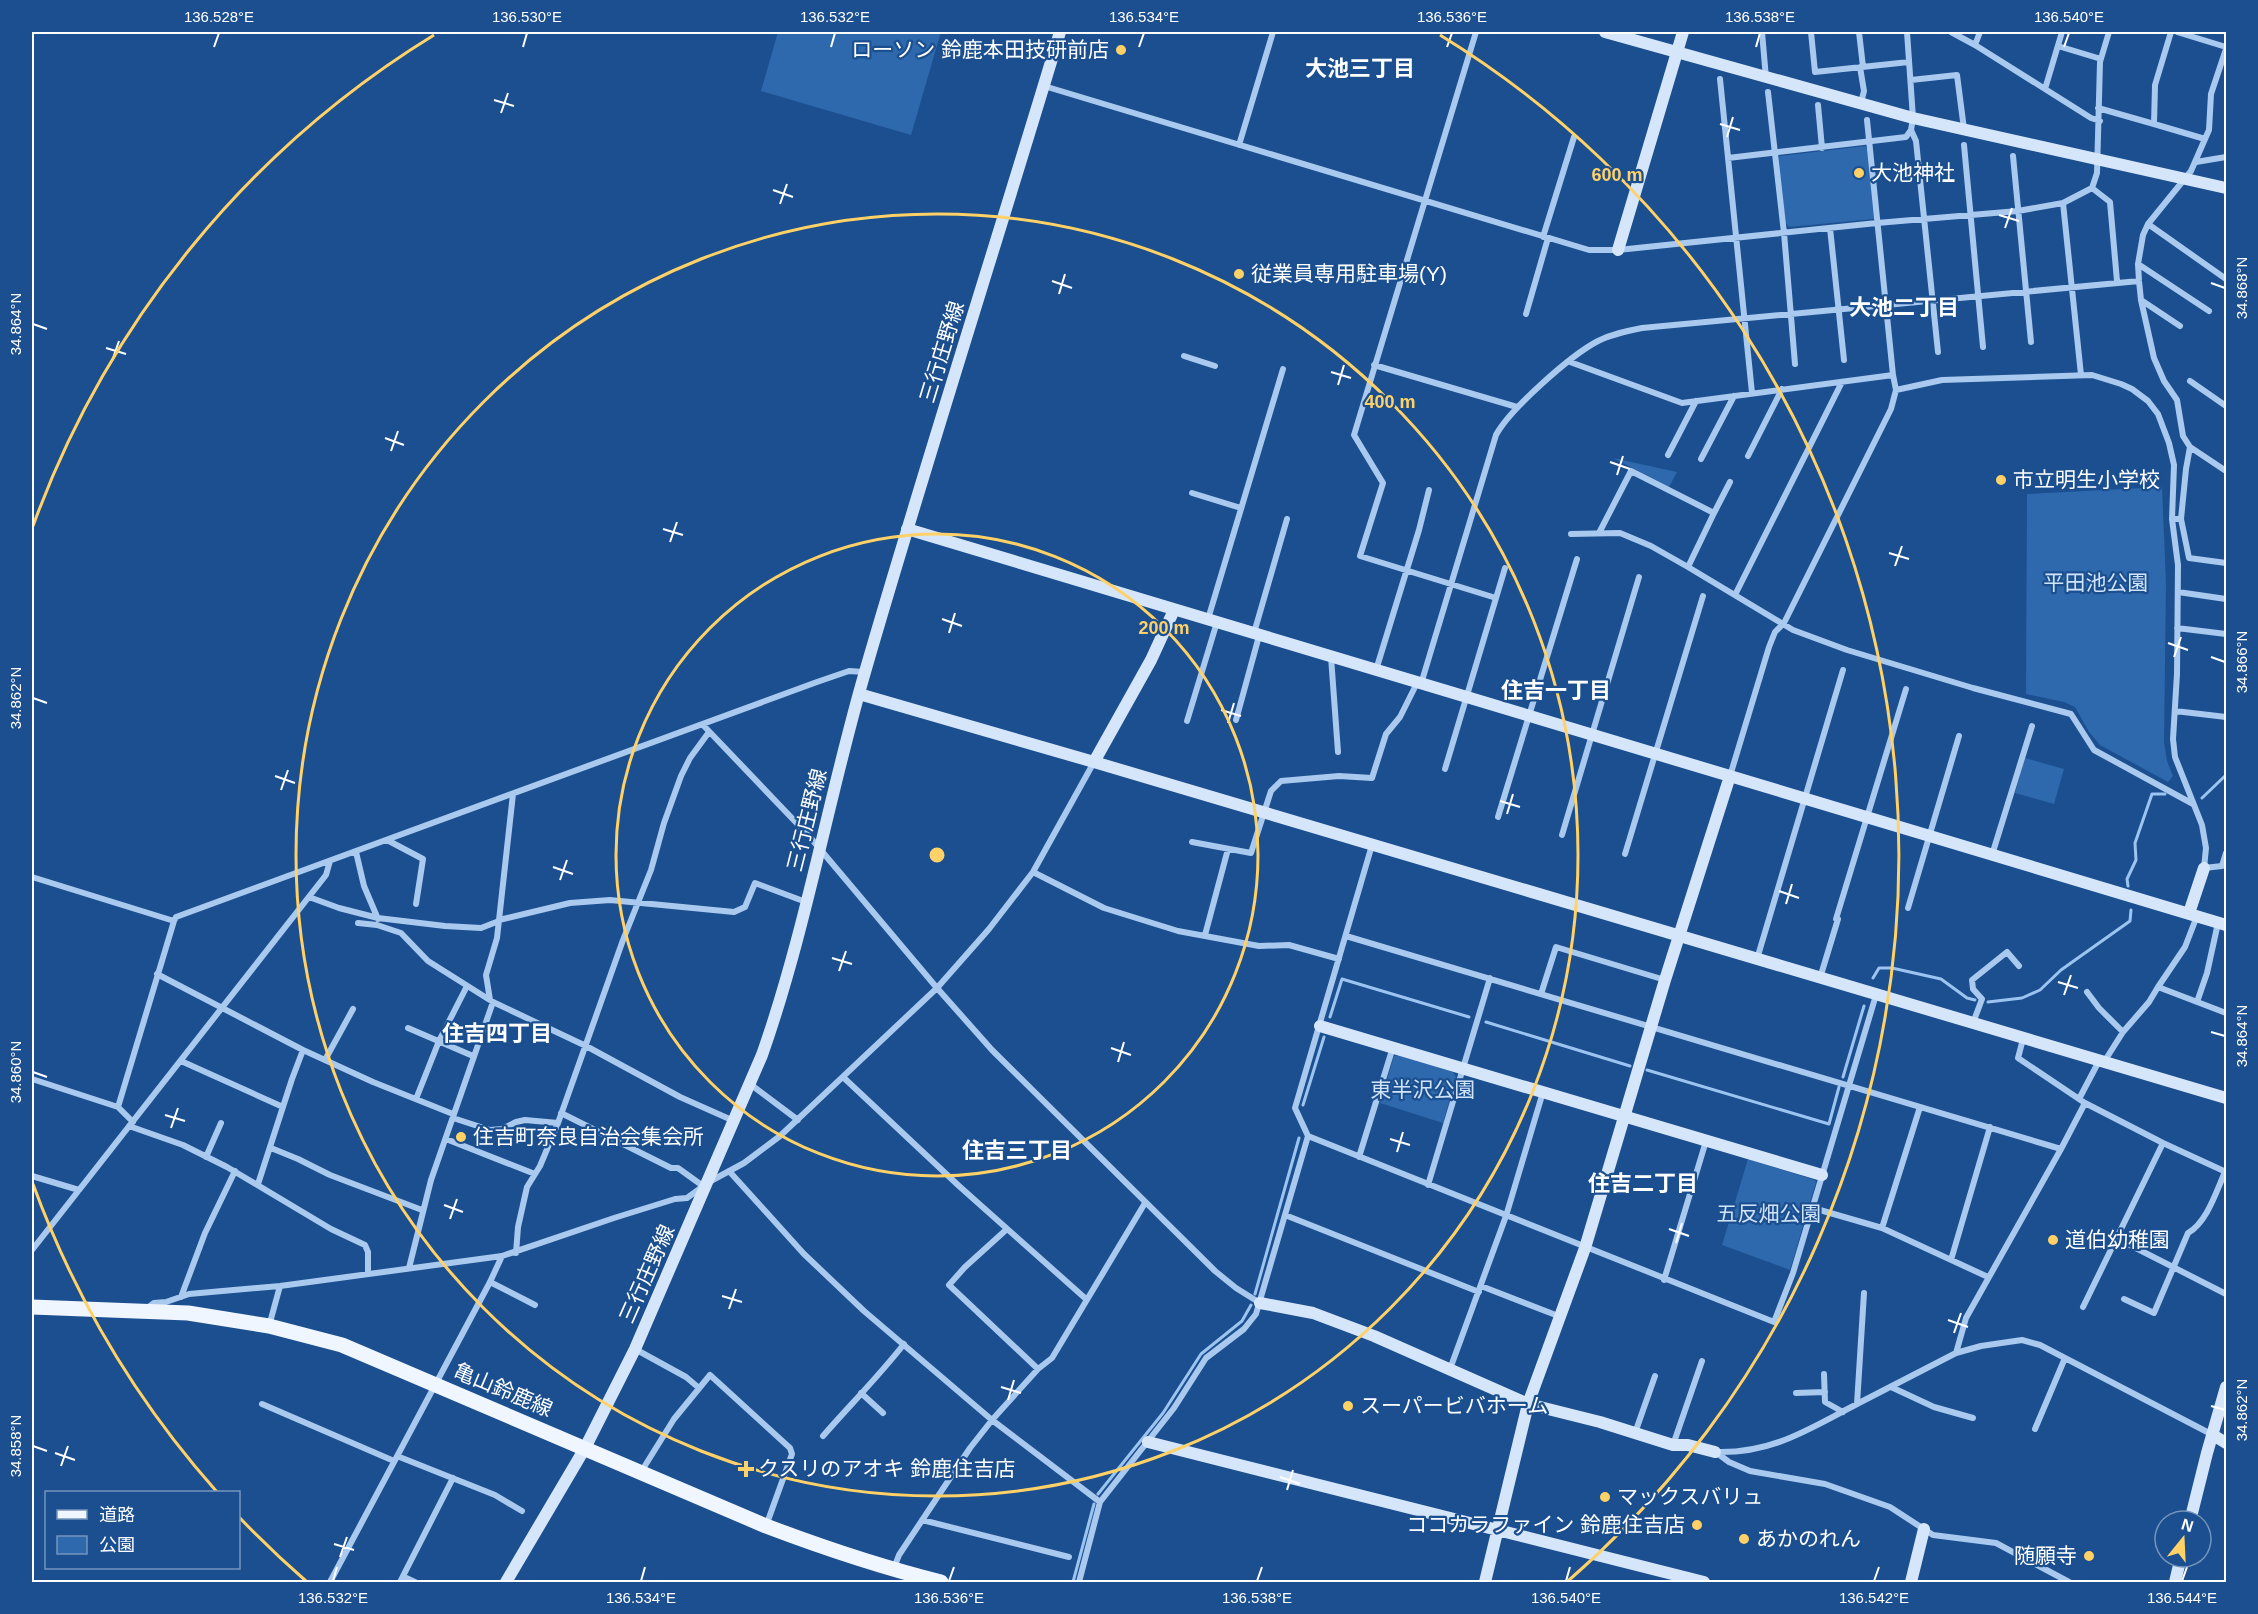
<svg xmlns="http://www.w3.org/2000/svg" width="2258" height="1614" viewBox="0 0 2258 1614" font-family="Arial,'Noto Sans JP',sans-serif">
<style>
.green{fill:#2e69ad}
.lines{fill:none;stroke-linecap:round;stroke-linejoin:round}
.stream{stroke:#9cc4f0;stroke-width:3}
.street{stroke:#a9c9ee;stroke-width:6}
.secondary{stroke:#d6e6fa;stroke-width:12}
.primary{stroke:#f0f6ff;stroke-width:15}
.ticks{fill:none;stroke:#fff;stroke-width:2}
.ring{fill:none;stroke:#ffd166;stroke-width:3}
.poi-dot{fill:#ffd166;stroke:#1b4f8f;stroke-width:2}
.labels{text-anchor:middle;stroke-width:4.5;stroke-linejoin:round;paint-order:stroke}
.poi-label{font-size:21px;fill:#fff;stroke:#1b4f8f;text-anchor:start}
.street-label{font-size:21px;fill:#fff;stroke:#1b4f8f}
.park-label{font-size:21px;fill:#cfe3fa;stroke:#1b4f8f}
.neighbourhood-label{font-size:22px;font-weight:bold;fill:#fff;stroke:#1b4f8f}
.centre{fill:#ffd166;stroke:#1b4f8f;stroke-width:3}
.ring-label{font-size:18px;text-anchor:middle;font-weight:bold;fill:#ffd166;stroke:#1b4f8f;stroke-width:4.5;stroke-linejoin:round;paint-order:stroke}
.neatline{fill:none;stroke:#fff;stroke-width:2}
.ticks-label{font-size:15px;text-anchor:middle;fill:#fff}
</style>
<rect width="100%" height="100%" fill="#1b4f8f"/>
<path class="green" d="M778 32H941L911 135 761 91Z
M1865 146 1867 149 1874 219 1789 227 1786 223 1777 159 1780 156Z
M1613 458 1677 472 1669 487Z
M2162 487 2166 583 2164 742 2167 761 2173 776 2168 782 2100 745 2089 732 2075 707 2064 702 2026 694 2027 494Z
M2025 758 2064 769 2054 804 2015 793Z
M1400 1055 1453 1072 1456 1077 1443 1123 1380 1103 1394 1056Z
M1748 1159 1815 1180 1816 1182 1790 1270 1722 1245Z"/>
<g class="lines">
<path class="stream" d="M2202 798 2226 775
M2128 886 2127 879 2136 860 2135 843 2152 794H2165
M1873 978 1879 968H1892L1941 979 1967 998 1975 1000
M1988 1002 2022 998 2040 990 2061 970 2130 921 2131 910
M1330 1017 1342 979 1469 1017
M1486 1022 1630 1066
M1647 1070 1829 1124 1839 1087
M1843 1077 1864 1006
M1303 1105 1324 1037
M1255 1294 1299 1138
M1098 1494 1163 1413 1201 1354 1242 1321 1251 1305
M1073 1582 1094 1504"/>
<path class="street" d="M1476 32 1354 435 1383 483 1360 556 1496 598
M1762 32 1766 78
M1811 32 1815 72 1909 62
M1859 32 1863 67
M1951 32 1975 45 1980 32
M2177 32 2226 47
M1975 45 2045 89 2062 32
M2058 46 2101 59
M1860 67 1864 91 1861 103
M1720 79 1752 393
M1911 80 1957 75 1964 129
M1044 86 1589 250H1618L1877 223 2018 211 2063 203 2092 188 2097 173 2100 62 2109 32
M2045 89 2091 118 2100 121
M1768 92 1784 233 1795 364
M1818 105 1822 148
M2098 108 2154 124 2155 85 2171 32
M1867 120 1893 375
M2154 124 2205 139 2191 171 2148 224 2143 235 2138 264 2139 281 2141 300 2154 358 2164 381 2177 400 2183 436 2190 447 2226 471
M1911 130 1916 141 1938 352
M2205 139 2209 130 2211 94 2226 49
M1239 145 1273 32
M1964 145 1983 347
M2013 156 2031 342
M1728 158 1906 137 1911 130 1913 118 1907 32
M2196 162 2226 157
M2092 188 2110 202 2117 281
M2063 203 2081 375
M2148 224 2226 279
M1830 228 1844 360
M1543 237 1574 137
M2138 264 2209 311
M2141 300 2180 326
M1526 314 1548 238
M1184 356 1215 366
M1570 362 1682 403 1893 375 1896 390 1891 409 1784 623 1775 632 1769 647 1730 776
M1374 365 1517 407
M2190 381 2226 406
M1896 390 1942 380 2092 375 2121 384 2132 389 2148 401 2158 414 2169 443 2174 465 2172 519 2178 565 2177 674 2173 739 2175 757 2202 825 2206 848 2204 868 2222 866 2226 853
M1668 455 1696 401
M1748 456 1782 389
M1701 459 1734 396
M1192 493 1241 508
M1714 513 1730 482
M2172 519H2181L2186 469 2190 447
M2181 519 2189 558 2226 563
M1599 533 1631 471 1714 513 1688 567
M1571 534 1620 533 1651 546 1688 567 1793 630 1847 650 1973 688 2071 714 2094 750 2193 804
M2178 592 2226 599
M1735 595 1842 382
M1208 619 1283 369
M2177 628 2226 634
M1254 633 1287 519
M1331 657 1338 752
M1376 670 1419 530 1429 490
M1421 684 1496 435C1510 409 1571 355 1598 341 1612 334 1627 331 1642 328L2139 281
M2175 711 2226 717
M1236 720 1259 636
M1187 721 1217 622
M703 725 809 836 937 988 992 1050 1215 1271 1236 1288 1260 1303
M1445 769 1505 568
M1498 817 1577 559
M1562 835 1639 577
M387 840 423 859 416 904
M1192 842 1251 853 1271 791 1281 781 1339 776 1372 778 1386 734 1400 717 1417 683
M356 852 364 886 378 919
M1625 854 1703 596
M1992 855 2032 726
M1033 872 1104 908 1178 931 1259 946 1289 945 1339 959
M32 877 174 921 176 917 817 682 849 671 864 672
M309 897 339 908 378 918 445 926 481 928 499 921
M1908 908 1959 736
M2197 916 2185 947 2158 987 2226 1013
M1836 919 1906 689
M499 920 570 903 610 900 734 912 745 907 755 883 806 902
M358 923 377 925 401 933 428 961 493 1002 586 1046 680 1097 734 1121
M1205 935 1228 849
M1346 936 2061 1149
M1757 959 1843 670
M157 974 303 1050 373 1082 453 1114
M1820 978 1838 919
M2087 992 2099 1008 2123 1032
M1541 994 1556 947 1665 980
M490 1000 486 975 497 938 513 794
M2197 1002 2207 973 2218 923
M1973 1023 1982 999 1973 989 1972 980 2007 952 2019 966
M408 1028 473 1056
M2023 1039 2018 1058 2085 1103 2163 1143 2226 1172
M325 1060 353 1009
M181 1061 283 1107
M2104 1062 2123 1032 2149 1002 2158 987
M843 1077 959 1186 1086 1299
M32 1079 118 1107 133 1122
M750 1084 798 1120
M416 1099 439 1041 467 986
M2079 1099 2099 1061
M118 1107 174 921
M561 1113 671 1168H678L703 1186
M453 1118 490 1130 502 1129 516 1122 525 1120 558 1123
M129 1126 183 1145 227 1167 331 1229 365 1245 368 1252V1273
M1308 1136 1774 1322 1793 1273 1876 995
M446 1139 535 1174
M271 1148 298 1159 330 1175 422 1210
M206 1157 221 1123
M1359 1157 1393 1047
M729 1171 804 1254 864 1311 992 1420 1038 1369 1052 1358 1145 1203
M32 1176 79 1190
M258 1184 292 1079 303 1050
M1428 1185 1490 978
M1813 1208 1882 1228 1988 1277
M1285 1215 1479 1292
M1882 1228 1920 1107
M1007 1229 965 1267 949 1285 1038 1369
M2118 1239 2226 1294
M32 1250 326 875 330 861
M516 1253 518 1227 527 1187 540 1166 558 1123 623 940 651 870 664 823 681 776 690 758 709 732
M1951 1260 1990 1127
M409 1268 431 1180 493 1002
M1664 1280 1706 1141
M490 1282 535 1305
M1481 1286 1561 1317
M181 1297 205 1233 235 1171
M2124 1299 2154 1313 2188 1233C2207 1222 2216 1192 2225 1172
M2083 1307 2163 1143
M146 1309 154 1303 166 1302 189 1294 280 1286 502 1256 614 1218 675 1199 687 1198 709 1182 744 1163 780 1136 937 988 989 929 1033 872 1094 762
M269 1326 280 1286
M635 1349 686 1377 699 1388
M1956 1353 1966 1318 2061 1149 2085 1103
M1450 1369 1506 1216 1543 1092
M1824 1374 1825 1402 1843 1412
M1891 1387 1934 1407 1973 1418
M861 1393 883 1413
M1796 1393 1825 1392
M262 1404 394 1461
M1857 1404 1864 1293
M2035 1429 2065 1358
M1635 1433 1655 1376
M823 1436C850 1405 879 1376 904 1344
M1673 1445 1702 1361
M1715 1452C1772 1454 1809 1429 1857 1404 1890 1387 1923 1370 1956 1353L1981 1346 2022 1340 2040 1345 2213 1435
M1717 1453 1729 1462 1750 1471 1825 1484 1890 1507 1933 1535 1996 1543 2069 1582
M397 1456 495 1495 522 1511
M641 1472 674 1419 710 1375 790 1448 792 1454 766 1526
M922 1520 1069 1557
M894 1568 899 1555 970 1448 992 1420 1100 1502
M404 1577 415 1582
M330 1582 490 1282 502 1256
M400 1582 453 1478
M1079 1582 1100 1502 1174 1408 1206 1358 1244 1329 1256 1314 1308 1136 1295 1108 1372 845"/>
<path class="secondary" d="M1605 32 1913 118 2226 188
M1618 250 1683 32
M907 529 2226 925
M859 694 1094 762 2226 1098
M1094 762 1151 660 1174 610
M2189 913 2204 868
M1320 1026 1822 1175
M1260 1303 1313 1313 1374 1336 1528 1404 1600 1422 1673 1445H1688L1715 1452
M2213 1435 2226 1443
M1148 1442 1704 1582
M2190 1521 2207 1453 2226 1387
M506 1582 585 1448 635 1349 762 1055C806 930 828 799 865 672 927 458 996 245 1060 32
M1485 1582 1528 1404 1585 1248 1665 980 1730 776
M1911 1582 1924 1529
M2175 1582 2181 1557"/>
<path class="primary" d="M32 1307 188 1313 269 1326 342 1345 766 1526C824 1548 881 1567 941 1582"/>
</g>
<path class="ticks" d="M214 47 219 33M523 47 527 33M831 47 835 33M1139 47 1144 33M1447 47 1452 33M1756 47 1760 33M2064 47 2069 33M494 100 514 106M501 113 508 93M1720 124 1740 130M1727 137 1733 117M773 190 793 197M780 204 787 184M1999 215 2019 221M2005 228 2012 208M1052 281 1072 288M2211 283 2225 288M1059 294 1065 274M33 324 47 329M106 348 126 354M112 361 119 341M1331 372 1351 378M1338 385 1344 365M385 438 404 445M391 451 398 431M1610 462 1630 469M1617 475 1623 456M663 529 683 535M670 542 677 522M1889 553 1909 559M1895 566 1902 546M942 619 962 626M949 633 955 613M2168 643 2188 650M2174 657 2181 637M2211 657 2225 662M33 698 47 703M1221 710 1241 716M1228 723 1234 703M275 776 295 783M281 790 288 770M1500 801 1520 807M1507 814 1513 794M553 867 573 874M560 880 567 860M1779 891 1799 898M1786 904 1792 884M832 958 852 964M839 971 846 951M2058 982 2078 988M2064 995 2071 975M2211 1032 2225 1036M1111 1048 1131 1055M1118 1062 1124 1042M33 1072 47 1077M165 1115 185 1121M171 1128 178 1108M1390 1139 1410 1145M1397 1152 1403 1132M444 1205 463 1212M450 1219 457 1199M1669 1229 1689 1236M1676 1243 1682 1223M722 1296 742 1302M729 1309 736 1289M1948 1320 1968 1327M1954 1333 1961 1313M1001 1387 1021 1393M1008 1400 1014 1380M2211 1406 2225 1410M33 1446 47 1451M55 1453 75 1460M61 1466 68 1446M1280 1477 1300 1484M1287 1490 1293 1470M334 1544 354 1550M340 1557 347 1537M333 1581 337 1567M641 1581 645 1567M949 1581 954 1567M1257 1581 1262 1567M1566 1581 1570 1567M1874 1581 1879 1567M2182 1581 2187 1567"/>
<g class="ring">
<circle cx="937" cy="855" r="321"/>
<circle cx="937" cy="855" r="641"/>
<path d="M306 1581A962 962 0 0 1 239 1517M217 1492A962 962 0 0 1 33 1184M33 526A962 962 0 0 1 434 35M1440 35A962 962 0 0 1 1568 1581"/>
</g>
<g class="poi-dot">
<circle cx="1121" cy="50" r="6"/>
<circle cx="1859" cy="173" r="6"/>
<circle cx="1239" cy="274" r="6"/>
<circle cx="2001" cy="480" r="6"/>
<circle cx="461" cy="1137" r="6"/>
<circle cx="2053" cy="1240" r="6"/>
<circle cx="1348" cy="1406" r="6"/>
<path d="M743 1460h6v6h6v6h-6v6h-6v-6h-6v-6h6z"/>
<circle cx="1605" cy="1497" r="6"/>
<circle cx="1697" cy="1525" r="6"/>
<circle cx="1744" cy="1539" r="6"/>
<circle cx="2089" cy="1556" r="6"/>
</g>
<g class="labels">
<g class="poi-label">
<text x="1109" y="57" text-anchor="end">ローソン 鈴鹿本田技研前店</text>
<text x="1871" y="180">大池神社</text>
<text x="1251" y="281">従業員専用駐車場(Y)</text>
<text x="2013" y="487">市立明生小学校</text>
<text x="473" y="1144">住吉町奈良自治会集会所</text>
<text x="2065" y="1247">道伯幼稚園</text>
<text x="1360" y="1413">スーパービバホーム</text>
<text x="758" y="1476">クスリのアオキ 鈴鹿住吉店</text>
<text x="1617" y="1504">マックスバリュ</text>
<text x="1685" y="1532" text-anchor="end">ココカラファイン 鈴鹿住吉店</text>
<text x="1756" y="1546">あかのれん</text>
<text x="2077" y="1563" text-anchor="end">随願寺</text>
</g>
<g class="street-label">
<text transform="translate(942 352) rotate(-73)" y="7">三行庄野線</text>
<text transform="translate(807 820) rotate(-76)" y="7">三行庄野線</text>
<text transform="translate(647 1274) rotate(-66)" y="7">三行庄野線</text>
<text transform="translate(503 1390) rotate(23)" y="7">亀山鈴鹿線</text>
</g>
<g class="park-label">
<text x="2096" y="590">平田池公園</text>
<text x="1423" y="1097">東半沢公園</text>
<text x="1769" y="1221">五反畑公園</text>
</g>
<g class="neighbourhood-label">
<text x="1360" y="76">大池三丁目</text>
<text x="1904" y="315">大池二丁目</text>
<text x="1556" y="698">住吉一丁目</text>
<text x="497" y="1041">住吉四丁目</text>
<text x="1017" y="1158">住吉三丁目</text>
<text x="1643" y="1191">住吉二丁目</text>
</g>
</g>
<circle cx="937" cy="855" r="9" class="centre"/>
<g class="ring-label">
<text x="1617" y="181">600 m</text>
<text x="1390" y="408">400 m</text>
<text x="1164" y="634">200 m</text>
</g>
<rect width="2258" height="1614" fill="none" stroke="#1b4f8f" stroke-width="66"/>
<rect x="45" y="1491" width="195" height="78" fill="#1b4f8f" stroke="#7695bc" stroke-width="1.5"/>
<rect x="57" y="1510" width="30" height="9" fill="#f0f6ff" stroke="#7695bc" stroke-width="1.5"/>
<text x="99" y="1521" font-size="18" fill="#ffffff">道路</text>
<rect x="57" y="1536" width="30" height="18" fill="#2e69ad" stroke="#7695bc" stroke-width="1.5"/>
<text x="99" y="1551" font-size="18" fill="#ffffff">公園</text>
<g transform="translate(2183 1539) rotate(18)"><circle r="28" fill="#1b4f8f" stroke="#7695bc" stroke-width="1.5"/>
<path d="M0-4.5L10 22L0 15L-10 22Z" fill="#ffd166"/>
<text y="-9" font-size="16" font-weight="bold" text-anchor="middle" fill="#ffffff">N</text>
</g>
<rect x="33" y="33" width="2192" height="1548" class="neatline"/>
<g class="ticks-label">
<text x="219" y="22">136.528°E</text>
<text x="527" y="22">136.530°E</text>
<text x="835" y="22">136.532°E</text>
<text x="1144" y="22">136.534°E</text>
<text x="1452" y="22">136.536°E</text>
<text x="1760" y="22">136.538°E</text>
<text x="2069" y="22">136.540°E</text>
<text transform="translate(2242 288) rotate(-90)" y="5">34.868°N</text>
<text transform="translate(16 324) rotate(-90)" y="5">34.864°N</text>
<text transform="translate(2242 662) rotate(-90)" y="5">34.866°N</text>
<text transform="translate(16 698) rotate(-90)" y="5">34.862°N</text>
<text transform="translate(2242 1036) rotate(-90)" y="5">34.864°N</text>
<text transform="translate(16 1072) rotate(-90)" y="5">34.860°N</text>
<text transform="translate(2242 1410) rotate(-90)" y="5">34.862°N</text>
<text transform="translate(16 1446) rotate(-90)" y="5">34.858°N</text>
<text x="333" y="1603">136.532°E</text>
<text x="641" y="1603">136.534°E</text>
<text x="949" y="1603">136.536°E</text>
<text x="1257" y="1603">136.538°E</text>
<text x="1566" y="1603">136.540°E</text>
<text x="1874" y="1603">136.542°E</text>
<text x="2182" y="1603">136.544°E</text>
</g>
</svg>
